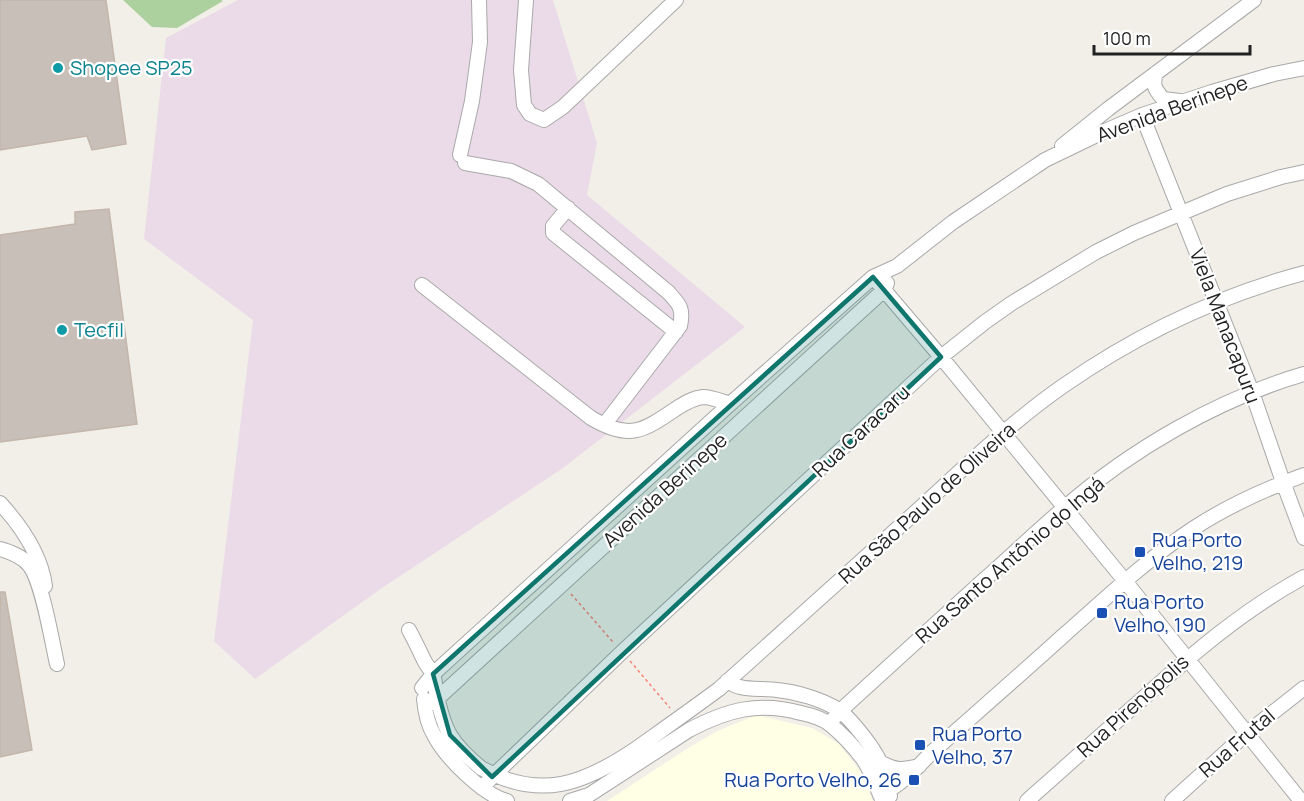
<svg xmlns="http://www.w3.org/2000/svg" width="1304" height="801" viewBox="0 0 1304 801" font-family="Manrope,sans-serif">
<style>
.industrial{fill:#ebdbe8}
.education{fill:#ffffe5}
.forest{fill:#add19e}
.building{fill:#c7bfb8;stroke:#c4b6ab;stroke-width:1.5}
.lines{fill:none;stroke-linecap:round;stroke-linejoin:round}
.minor-casing{stroke:#a9a9a9;stroke-width:16}
.path{stroke:#fa8072;stroke-width:1.5;stroke-dasharray:3 3;stroke-linecap:butt}
.minor{stroke:#fff;stroke-width:14}
.marked{fill:#0f766e;fill-opacity:0.2;stroke:#0f766e;stroke-width:4.5;stroke-linejoin:round}
.culture-dot{fill:#0f9aa8;stroke:#fff;stroke-width:2}
.transit-dot{fill:#1a4fb4;stroke:#fff;stroke-width:2}
.labels{text-anchor:middle;stroke-width:4.5;stroke-linejoin:round;paint-order:stroke}
.culture-label{font-size:20px;fill:#0d838f;stroke:#fff;text-anchor:start}
.street-label{font-size:20px;fill:#222;stroke:#fff}
.transit-label{font-size:20px;fill:#164399;stroke:#fff;text-anchor:start}
</style>
<rect width="100%" height="100%" fill="#f2efe9"/>
<path class="industrial" d="M238 0H553L597 143 587 195 745 327 563 468 379 590 255 679 214 641 253 320 144 239 166 38Z"/>
<path class="education" d="M757 715 812 728 839 744 860 771 873 801H607L685 750 717 731Z"/>
<path class="forest" d="M123 0H221L223 1 177 28 152 27Z"/>
<path class="building" d="M0 0H106L126 144 92 150 87 136 0 150Z
M109 209 137 424 0 442V235L75 224V212Z
M0 592H5L32 750 0 757Z"/>
<g class="lines">
<defs>
<path id="minor" d="M526 0 521 70 524 105 530 114 544 120 563 107 676 0
M1156 73C1152 86 1155 89 1163 99L1180 101
M1142 115 1252 392 1283 482 1304 538
M1062 146 1108 109 1254 0
M460 155 472 101 480 42 479 0
M465 163 511 171 538 184 668 292C679 304 684 308 680 326L604 425
M568 208 553 226V233L676 332
M873 277 941 357 1125 581 1301 801
M422 285 591 418C630 441 643 431 677 408 685 403 693 398 703 397 712 397 721 401 730 404
M0 503C21 526 41 554 45 586
M0 549C10 552 22 556 29 565 42 580 52 642 57 664
M409 630C415 641 420 652 425 662 427 666 431 670 433 674 435 679 435 686 436 692 439 706 443 723 450 735 458 748 470 759 481 768 541 801 584 784 637 748 665 728 692 709 719 689 782 632 845 576 908 519 958 474 1007 425 1063 386 1136 335 1218 296 1304 273
M727 681C731 683 735 686 740 687 751 690 765 688 777 690 797 692 821 699 839 710 851 719 861 733 870 745 880 760 890 778 890 796
M422 688 433 674 730 404 873 277 897 266 953 222 1045 160 1105 131 1142 115 1212 92 1274 74 1304 68
M424 699C425 710 428 725 434 735 446 758 482 794 507 801
M425 707 438 698 884 290 887 283
M829 724 840 711C888 667 936 623 985 579 1011 556 1036 532 1063 509 1130 450 1218 399 1304 374
M880 762C896 771 902 770 919 766
M482 788 492 777 622 652 941 357 985 322 1012 303 1096 252 1134 233 1227 194 1281 177 1304 172
M880 795C901 785 915 770 931 753 975 714 1020 675 1064 635 1106 598 1147 559 1194 528 1228 506 1265 489 1304 475
M570 801 589 795 689 730C727 710 759 701 801 713 811 715 823 719 831 725 843 735 854 747 863 759 872 772 876 787 883 801
M1027 801C1064 768 1102 734 1140 701 1191 655 1243 610 1304 577
M1172 801 1247 733 1304 688"/>
</defs>
<use href="#minor" class="minor-casing"/>
<path class="path" d="M571 594 613 642
M630 661 670 708"/>
<use href="#minor" class="minor"/>
</g>
<path class="marked" d="M873 277 941 357 492 777 450 735 433 674Z"/>
<g class="culture-dot">
<circle cx="58" cy="68" r="6"/>
<circle cx="62" cy="330" r="6"/>
</g>
<g class="transit-dot">
<rect x="1134" y="546" width="12" height="12" rx="3"/>
<rect x="1096" y="607" width="12" height="12" rx="3"/>
<rect x="914" y="739" width="12" height="12" rx="3"/>
<rect x="908" y="774" width="12" height="12" rx="3"/>
</g>
<g class="labels">
<g class="culture-label">
<text x="70" y="75">Shopee SP25</text>
<text x="74" y="337">Tecfil</text>
</g>
<g class="street-label">
<text transform="translate(1172 109) rotate(-20)" y="7">Avenida Berinepe</text>
<text transform="translate(1225 326) rotate(69)" y="7">Viela Manacapuru</text>
<text transform="translate(861 431) rotate(-43)" y="7">Rua Caracaru</text>
<text transform="translate(665 490) rotate(-42)" y="7">Avenida Berinepe</text>
<text transform="translate(927 503) rotate(-42)" y="7">Rua São Paulo de Oliveira</text>
<text transform="translate(1010 560) rotate(-41)" y="7">Rua Santo Antônio do Ingá</text>
<text transform="translate(1133 706) rotate(-42)" y="7">Rua Pirenópolis</text>
<text transform="translate(1237 743) rotate(-41)" y="7">Rua Frutal</text>
</g>
<g class="transit-label">
<text x="1152" y="547">Rua Porto<tspan x="1152" dy="23">Velho, 219</tspan></text>
<text x="1114" y="609">Rua Porto<tspan x="1114" dy="23">Velho, 190</tspan></text>
<text x="932" y="741">Rua Porto<tspan x="932" dy="23">Velho, 37</tspan></text>
<text x="902" y="787" text-anchor="end">Rua Porto Velho, 26</text>
</g>
</g>
<path d="M1094 45v9h156v-9" fill="none" stroke="#222222" stroke-width="3"/>
<text x="1103" y="45" font-size="18" fill="#222222" stroke="#ffffff" stroke-width="4.5" paint-order="stroke">100 m</text>
</svg>
